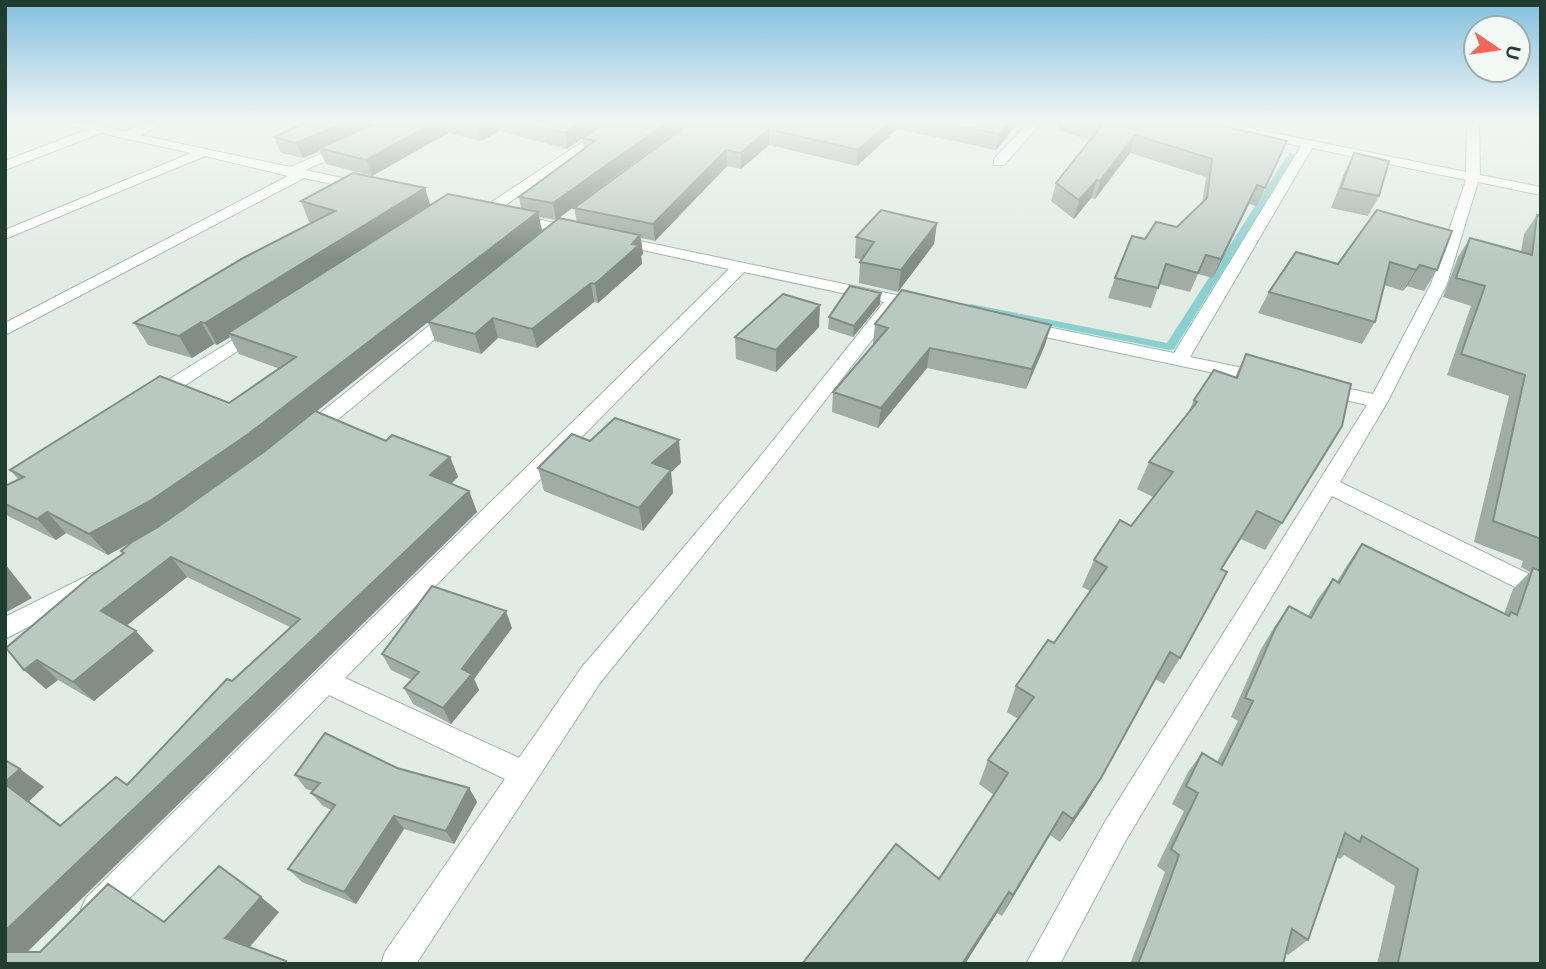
<svg xmlns="http://www.w3.org/2000/svg" width="1546" height="969" viewBox="0 0 1546 969" font-family="Helvetica,sans-serif">
<style>
.lines{fill:none;stroke-linecap:round;stroke-linejoin:round}
.stream{fill:#89d1d1;fill-rule:evenodd}
.minor-casing{stroke:#a4b4ab;stroke-width:2}
.minor{fill:#fff;fill-rule:evenodd}
.wall{fill:#9fada6}
.shaded-wall{fill:#828d87}
.building{fill:#b9c9c1;stroke:#828d87;stroke-width:2}
</style>
<rect width="100%" height="100%" fill="#e1ece5"/>
<g class="lines">
<path class="stream" d="M1289 153 1296 155 1174 349 1170 350 971 310 966 307 971 304 1167 343Z"/>
<defs>
<path id="minor" d="M64 123H87L126 131 147 123H164L140 135 290 167 347 143 351 144V150L305 170 370 184 372 187 365 191 304 178 5 335V323L288 176 205 156 5 239V230L191 153 101 133 5 170V161L86 130Z
M611 123H625L491 215H481V209Z
M1028 123H1041L1004 165H994V159Z
M1200 123H1224L1466 172 1467 123H1479L1480 175 1541 187V195L1478 182 1447 284 1388 401 1340 482 1541 580V600L1332 496 1126 840 1060 964H1026L1106 820 1367 405 1314 393 1312 389 1321 383 1373 394 1431 284 1466 180 1312 148 1190 357 1272 374 1275 378 1272 382 1266 384 1017 331 1014 327 1017 323 1023 322 1174 353 1301 146 1206 127Z
M513 214 583 229 585 232 578 236 508 221 506 218Z
M616 236 920 300 928 305 920 310 899 305 765 478 600 683 416 964H381L385 952 505 779 329 695 108 920 97 925 86 920 81 909 86 898 729 269 611 243 609 240ZM744 272 884 302 751 468 582 667 519 758 345 678Z
M452 311 458 312 460 316 458 320 313 440H299L296 435 299 430 446 312Z
M259 324 268 329 265 333 161 401H147L145 397 147 393Z
M93 573 101 575 105 582 101 589 5 639V617Z"/>
</defs>
<use href="#minor" class="minor-casing"/>
<use href="#minor" class="minor"/>
</g>
<path class="wall" d="M304 123H688L556 220 539 217 542 231 577 222 574 208 690 123H1018L996 150 897 129 857 166 769 145 741 169 727 166 655 241 641 238 643 254 641 256 642 264 598 303 594 302 537 348 498 338 481 354 435 341 428 322 316 412 386 441 450 457 458 477 451 484 469 491 477 512 27 952H40L164 922 279 912 250 947 286 961 290 964H5L20 769 44 787 29 801 61 825 127 785 232 681 290 627 187 577 126 625 154 651 94 701 58 680 46 689 24 670 123 553 121 551 146 534 108 555 66 533 56 540 8 516 5 514V486L19 480 10 470 229 403 280 369 239 354 230 337 217 345 214 344 192 358 148 345 134 323 312 223 309 222 301 201 425 188 430 205 521 209 519 197 584 148 583 138 567 149 499 131 481 141 448 133 372 176 326 164 320 151 303 158 281 153 274 137Z
M1058 123H1210L1287 141 1257 206 1249 204 1213 278 1198 274 1190 292 1159 284 1151 308 1108 298 1115 278 1145 239 1177 227 1202 203 1206 177 1130 153 1095 199 1091 198 1074 219 1051 201 1056 183 1090 140 1057 130Z
M1354 153 1379 196 1368 216 1331 208 1344 173Z
M1377 210 1437 270 1424 291 1407 286 1403 291 1384 285 1375 322 1362 344 1258 313 1269 292 1338 264Z
M1537 215 1541 216V964H1377L1395 886 1344 855 1340 859 1337 857 1308 940 1288 955 1286 953 1283 964H1130L1165 872 1157 866 1184 811 1172 804 1188 772 1202 753 1217 762 1238 721 1231 717 1261 649 1275 626 1289 606 1308 616 1317 600 1333 579 1337 582 1347 565 1362 544 1504 614 1513 589 1530 572 1521 567 1523 561 1474 542 1509 396 1447 375 1471 306 1443 297 1458 257 1470 238 1521 252 1524 234Z
M937 223 934 244 898 292 859 283 860 262 862 260 855 258 856 237Z
M880 304 853 337 828 329 829 317Z
M875 324 1045 345 1026 389 927 368 878 428 832 412 833 392 875 344H873Z
M819 327 776 372 736 359 735 337Z
M1246 354 1342 426 1265 550 1241 539 1222 569 1180 658 1164 684 1155 679 1087 802 1060 842 1050 835 1002 916 997 913 965 964 939 879 994 795 979 784 988 760 1018 719 1007 712 1016 686 1054 643 1090 591 1082 587 1094 560 1131 526 1153 497 1137 489 1149 462 1188 413 1194 400 1235 377Z
M590 441 681 463 671 472 673 493 643 531 544 491 538 468Z
M512 628 474 679 479 690 451 724 413 704 404 688 412 680 391 670 382 654Z
M397 768 469 788 477 802 454 844 404 829 356 904 302 882 288 869 331 810 323 806 311 793 313 791 306 789 295 775Z"/>
<path class="shaded-wall" d="M344 123H387L319 148 320 151 303 158 296 143Z
M434 123H445L448 133 372 176 366 160Z
M482 123H497L499 131 481 141 477 126Z
M580 123H606L567 149 565 133Z
M666 123H688L556 220 553 203Z
M888 123H898L897 129 857 166 858 150Z
M1008 123H1018L996 150 999 134Z
M769 129V145L741 169V153Z
M1135 135 1130 153 1095 199 1100 181Z
M726 150 727 166 655 241 653 224Z
M1097 180 1091 198 1074 219 1079 200Z
M1257 185 1249 204 1213 278 1221 259Z
M425 188 431 208 228 333 230 337 217 345 205 323Z
M538 212 542 231 259 457 166 523 108 555 89 534Z
M937 223 934 244 898 292 901 270Z
M640 235 643 254 641 256 642 264 598 303 595 284Z
M1420 265 1407 286 1403 291 1416 270Z
M591 283 594 302 537 348 532 329Z
M881 293 880 304 853 337 854 326Z
M820 305 819 327 776 372V350Z
M493 318 498 338 481 354 475 334Z
M201 322 214 344 192 358 179 336Z
M1051 325 1045 345 1026 389 1032 369Z
M930 348 927 368 878 428 881 408Z
M679 440 681 463 671 472 673 493 643 531 639 508 652 463Z
M450 457 458 477 439 495 430 475Z
M469 491 477 512 28 951 24 963 5 956V931Z
M47 512 66 533 56 540 37 519Z
M171 557 187 577 120 631 101 611Z
M5 564 32 598 5 613Z
M506 611 512 628 474 679 479 690 451 724 443 708 462 669Z
M136 631 154 651 94 701 73 682Z
M37 660 58 680 46 689 24 670Z
M20 769 44 787 29 801 83 843 5 784V782Z
M1101 778 1087 802 1060 842 1073 819Z
M469 788 477 802 454 844 446 831Z
M1063 812 1050 835 1002 916 1013 895Z
M394 816 404 829 356 904 344 892Z
M1009 892 997 913 965 964H962Z
M261 897 279 912 245 952 225 938Z"/>
<path class="building" d="M304 123H344L296 143 274 137Z
M377 123H434L366 160 319 148Z
M466 123H482L477 126Z
M524 123H580L565 133Z
M605 123H666L553 203 519 197 595 141 583 138Z
M690 123H888L858 150 769 129 741 153 726 150 653 224 574 208Z
M945 123H1008L999 134Z
M1096 123H1210L1287 141 1265 188 1257 185 1221 259 1206 255 1198 273 1166 264 1158 288 1115 278 1132 236 1145 239 1156 222 1177 227 1207 198 1212 159 1135 135 1100 181 1097 180 1079 200 1056 183 1102 125Z
M1354 153 1389 161 1379 196 1341 188Z
M353 173 425 188 205 323 201 322 179 336 134 323 245 257 335 211 301 201Z
M448 194 538 212 247 435 150 501 89 534 47 512 37 519 5 504V486L24 477 10 470 160 376 229 403 296 357 228 333Z
M881 210 937 223 901 270 860 262 874 242 856 237Z
M1377 210 1452 231 1437 270 1420 265 1416 270 1390 262 1375 322 1269 292 1296 252 1338 264Z
M1537 215 1541 216V539L1493 521 1525 375 1461 354 1485 286 1456 278 1470 238 1532 255Z
M559 218 640 235 632 244 639 245 595 284 591 283 532 329 493 318 475 334 428 322Z
M850 286 881 293 854 326 829 317Z
M902 290 1051 325 1032 369 930 348 881 408 833 392 888 328 875 324Z
M783 294 820 305 776 350 735 337Z
M1246 354 1351 384 1342 426 1282 523 1257 511 1221 569 1227 572 1180 658 1170 652 1101 778 1073 819 1063 812 1013 895 1009 892 962 964H802L896 844 939 879 1008 773 988 760 1034 697 1016 686 1048 640 1054 643 1107 567 1094 560 1120 520 1131 526 1173 472 1149 462 1197 402 1194 400 1214 370 1237 378Z
M315 411 386 441 392 435 450 457 430 475 469 491 5 931V784L60 826 116 777 127 785 227 679 232 681 300 619 171 557 101 611 136 631 73 682 37 660 24 670 6 648 91 576 124 553 121 551 132 542 158 527 265 451Z
M615 418 679 440 652 463 671 470 639 508 538 468 572 434 590 441Z
M1362 544 1509 616 1511 612 1517 615 1533 568 1541 571V964H1400L1398 963 1418 869 1362 836 1360 842 1345 833 1308 940 1292 929 1283 964H1138L1151 931 1179 855 1171 849 1198 793 1186 786 1202 753 1222 765 1253 701 1245 698 1275 629 1289 606 1311 618 1333 579 1339 583Z
M432 586 506 611 462 669 472 674 443 708 404 688 419 672 382 654Z
M325 733 397 768 469 788 446 831 394 816 344 892 288 869 335 805 311 793 320 783 295 775Z
M5 760 20 769 5 782Z
M219 866 261 897 225 938 286 961 284 964H5V952H40L108 884 164 922Z"/>
<linearGradient id="sky" x2="0" y2="1"><stop stop-color="#82c0df"/><stop offset="0.47" stop-color="#f2f6f3"/><stop offset="1" stop-color="#f2f6f3" stop-opacity="0"/></linearGradient>
<rect width="1546" height="259" fill="url(#sky)"/>
<rect width="1546" height="969" fill="none" stroke="#213d31" stroke-width="14"/>
<g transform="translate(1497 49) rotate(103)"><circle r="33" fill="#f2f8f4" stroke="#9eada6" stroke-width="2"/>
<path d="M0-5L12 26L0 18L-12 26Z" fill="#f36658"/>
<text y="-10" font-size="19" font-weight="bold" text-anchor="middle" fill="#213d31">U</text>
</g>
</svg>
